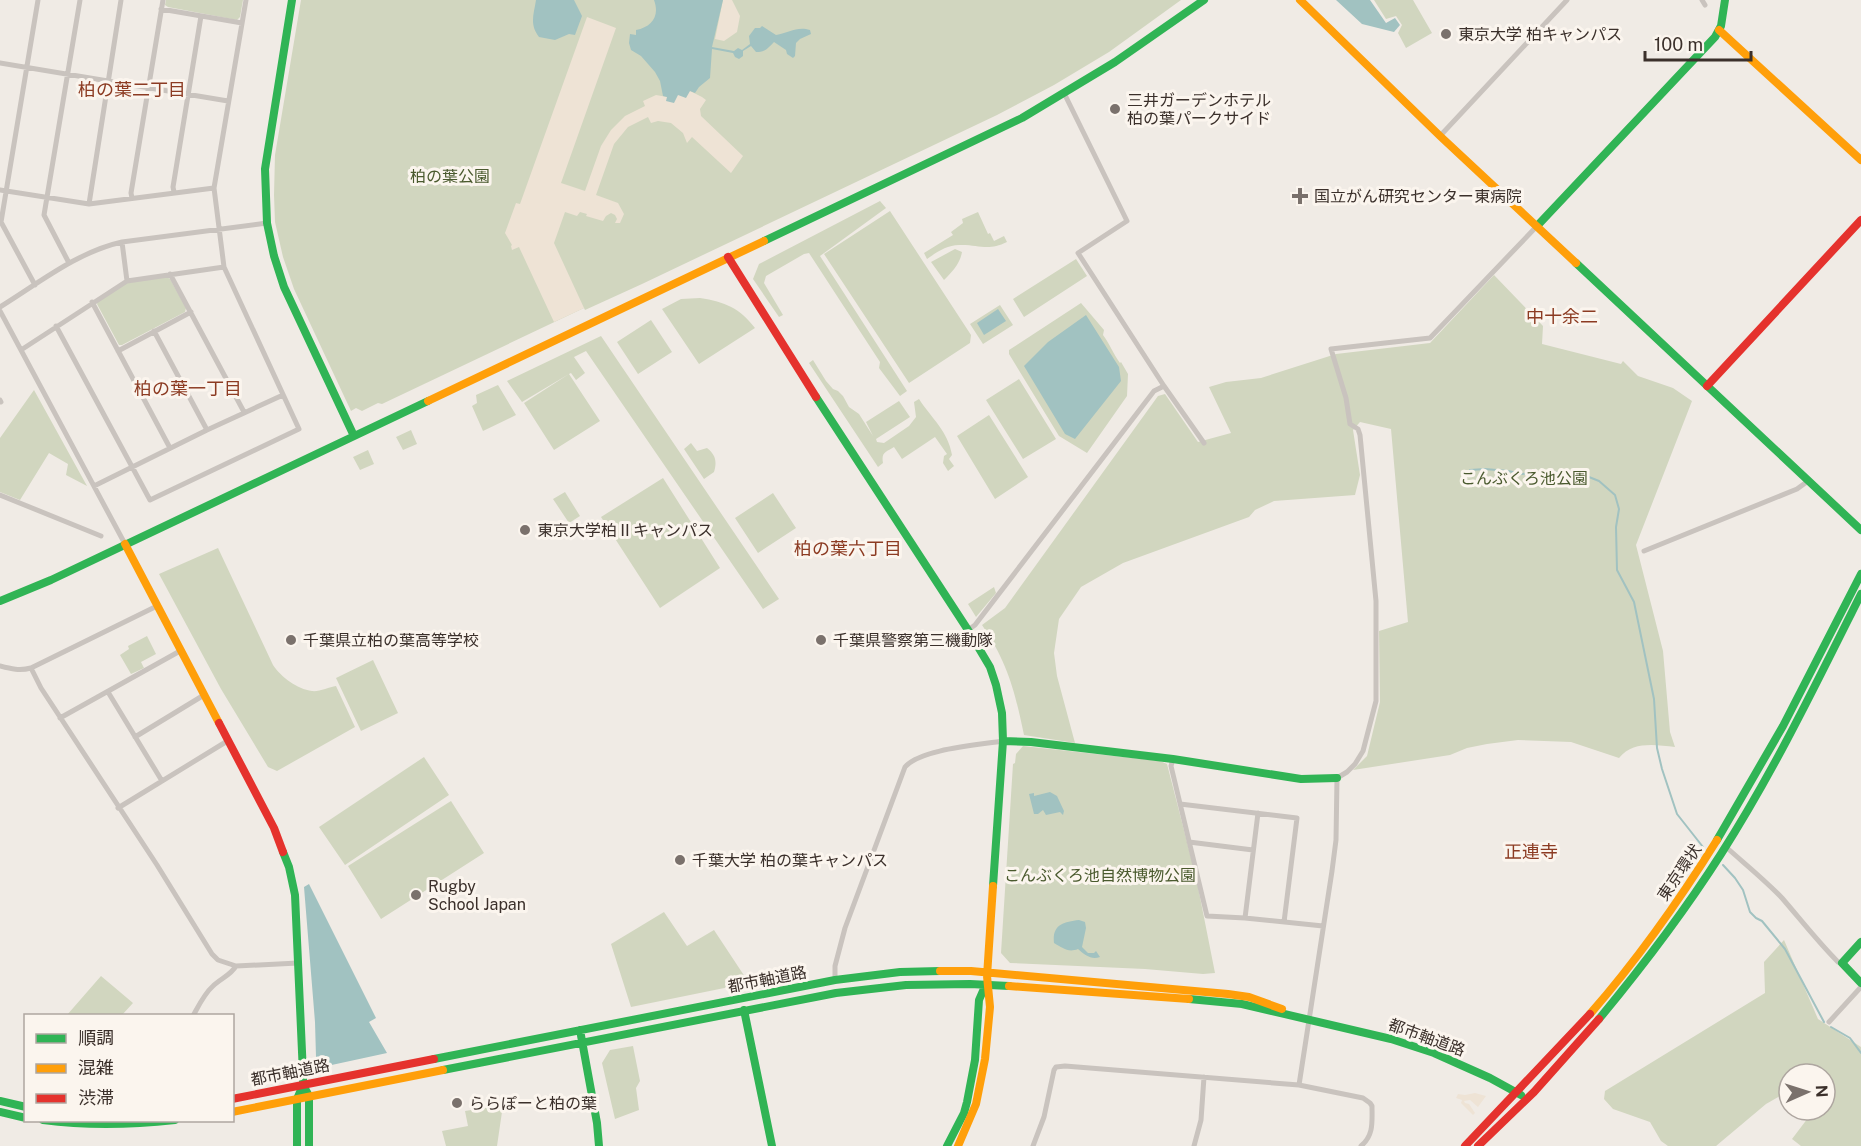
<svg xmlns="http://www.w3.org/2000/svg" width="1861" height="1146" viewBox="0 0 1861 1146" font-family="'Public Sans','Noto Sans JP',sans-serif">
<style>
.green{fill:#d1d6bf}
.plaza{fill:#eee3d5}
.water{fill:#a1c2c1}
.lines{fill:none;stroke-linecap:round;stroke-linejoin:round}
.stream{stroke:#a1c2c1;stroke-width:2}
.street{stroke:#c9c3be;stroke-width:5}
.fast{stroke:#30b455;stroke-width:8}
.slow{stroke:#ff9f0a;stroke-width:8}
.jam{stroke:#e5322d;stroke-width:8}
.poi-dot{fill:#7a716c;stroke:#fbf5ee;stroke-width:2}
.labels{text-anchor:middle;stroke-width:6;stroke-linejoin:round;paint-order:stroke}
.poi-label{font-size:16px;fill:#3b302b;stroke:#fbf5ee;text-anchor:start}
.park-label{font-size:16px;fill:#4a5a2e;stroke:#fbf5ee}
.street-label{font-size:16px;fill:#3b302b;stroke:#fbf5ee}
.neighbourhood-label{font-size:18px;fill:#8c3b22;stroke:#fbf5ee}
</style>
<rect width="100%" height="100%" fill="#f0ebe5"/>
<path class="green" d="M166 0H243L240 17 237 20 168 7 165 5Z
M301 0H1181L1109 52 1054 85 997 115 642 284 585 310 584 308 382 404 378 403 362 411 356 408 351 411 294 289 283 257 275 222 274 195 275 155Z
M1374 0H1413L1432 33 1406 48 1398 33 1402 25 1396 16 1386 19Z
M880 201 886 208 820 256 907 391 900 396 879 368 880 362 809 253 804 254 766 276 764 283 783 315 779 317 753 279 759 264Z
M890 211 971 335 970 343 909 383 824 254Z
M978 212 988 234 990 233 994 241 1004 236 1007 242C987 252 978 244 959 245 947 245 937 252 927 259L924 253 953 235 951 232 963 223 962 219Z
M955 249 962 252C960 264 952 272 944 280L931 262Z
M1076 259 1087 276 1024 317 1013 299Z
M1494 275 1543 326 1542 344 1621 364 1623 361 1638 376 1673 388 1692 401 1636 545 1663 651 1670 732 1675 747C1655 745 1633 741 1619 758L1571 742 1518 740 1487 744 1467 748 1450 755 1353 770 1367 756 1380 702 1379 631 1408 622 1391 429 1360 422 1353 430 1360 475 1355 495 1274 501 1255 510 1249 517 1123 563 1081 587 1059 619 1054 653 1057 676 1075 743 1024 735C1015 692 1008 663 982 625L1005 608 1158 396 1165 394 1198 442 1231 433 1209 387 1226 382 1261 378 1336 354 1430 343Z
M167 277 170 279 186 308 185 312 122 345H119L97 304 98 301 126 283Z
M700 298C725 302 740 308 755 328L699 364 662 309 681 299Z
M1081 303 1104 330 1103 335C1110 344 1113 354 1120 363L1121 362 1128 374 1127 396 1087 453 1059 436 1009 354V350Z
M1000 305 1013 325 983 344 970 324Z
M651 320 672 352 638 374 617 342Z
M601 336 779 599 763 609 586 351 574 357 585 373 576 380 571 373 569 374 600 421 554 450 524 403 569 374 522 402 507 381Z
M813 360 826 381 833 389 838 391 843 396 849 407 859 414 873 436 866 422 899 401 910 417 876 439 877 442 884 443 909 426 916 417 914 402 919 399C932 419 948 431 952 455L949 459 954 466 948 471 943 463 944 456 947 454 935 437 902 459 894 447C886 452 881 452 883 463L878 467 809 363Z
M1019 379 1056 439 1023 459 986 400Z
M498 385 516 415 483 431 472 406 477 403 476 395Z
M34 390 87 486 66 475 68 464 49 453 20 500 0 492V438Z
M989 415 1028 477 995 499 957 436Z
M411 430 417 444 403 450 396 437Z
M691 443 697 451 707 448C716 455 717 462 714 472L704 479 684 449Z
M368 450 374 464 360 470 353 457Z
M663 478 720 568 660 608 601 517Z
M565 492 580 516 569 523 553 499Z
M773 493 796 528 758 553 735 518Z
M218 548 273 665C281 677 297 689 312 691 319 692 329 687 336 686L355 727 277 771 268 767 221 689 159 574Z
M994 587 996 593 976 617 968 604Z
M147 636 156 654 141 662 144 668 131 674 120 655 129 649 128 646Z
M373 660 398 713 361 731 336 678Z
M1023 746 1160 761 1167 764 1196 877 1215 973 1203 974 1145 969 1010 963 1001 953 1013 764 1015 763 1016 754Z
M424 757 449 795 345 865 319 827Z
M451 801 484 853 381 919 348 866Z
M664 912 687 946 714 930 749 983 631 1007 611 944Z
M1784 940 1818 1019 1861 1047V1146H1801L1792 1139 1814 1110H1825V1074H1789V1091L1766 1104 1716 1146H1668L1661 1141 1650 1122 1613 1109 1604 1099 1605 1091 1765 993 1764 962Z
M101 976 133 1003 122 1015H67Z
M633 1046 640 1081 636 1088 639 1110 615 1119 602 1063 610 1050Z
M503 1105 497 1146H446L442 1131 468 1126 465 1111Z"/>
<path class="plaza" d="M723 0H732L740 16 737 32 724 41 715 39Z
M587 17 616 28 561 183 585 191 601 146 611 130 625 116 645 106 643 101 656 95 667 97 690 91 702 97 706 100 700 109 701 116 743 156 731 173 692 137 687 143 683 133 671 123 658 121 651 123 648 117 628 127 614 144 596 195 618 203 624 214 620 223H615L617 219 615 215 611 213 606 216 603 221 586 216 587 214 580 212 577 216 565 212 554 243 584 308 554 322 519 247 512 250 511 246 512 245 505 233 516 203 520 204Z
M1475 1093 1486 1096 1478 1107 1470 1100 1464 1101 1465 1103 1469 1104 1475 1113 1473 1115 1461 1103 1462 1100 1456 1098 1458 1094 1465 1095Z"/>
<path class="water" d="M536 0H574L582 16 575 35 569 34 555 40 539 37C529 24 534 14 536 0Z
M654 0H723L712 47 734 51 738 48 742 50 750 44 749 36 755 28H760L762 26 776 35C789 33 797 26 810 30L811 34 800 39 796 43 795 56 793 58 787 54 786 50 774 42C768 48 766 52 756 52L751 46 743 51V56L739 59 735 57 733 53 712 49 710 78 699 87 695 93 690 91 686 98 678 95 674 103 666 101 667 97 663 96 660 81 655 72 641 56 631 50 629 43 630 34 636 35V30C652 27 660 16 654 0Z
M1336 0H1370L1386 23 1395 18 1400 25 1394 32 1362 24Z
M998 309 1006 321 984 335 977 323Z
M1086 315 1119 367 1121 381 1075 439 1065 434 1024 366 1048 342Z
M1050 792 1057 796 1064 811 1063 815 1060 812 1046 815 1043 810 1038 814H1034L1029 794 1034 793V796Z
M309 884 376 1018 369 1022 387 1053 327 1066 316 1057 315 1022 304 887Z
M1079 920 1085 922 1086 928 1082 947 1088 953H1094L1096 951 1100 957C1091 960 1085 955 1078 949 1068 953 1063 948 1054 943 1052 925 1063 922 1079 920Z"/>
<g class="lines">
<path class="stream" d="M1470 470 1485 469 1508 471 1522 474 1541 472 1579 473 1599 481 1615 495 1619 509 1616 527 1617 570 1634 602 1654 699 1657 748 1662 769 1677 814 1703 847
M1723 865 1735 878 1743 890 1750 912 1756 918 1762 921 1785 949 1824 1022
M1831 1027 1850 1038 1861 1053"/>
<path class="street" d="M1702 0 1705 5
M161 9 242 23
M0 63 228 101
M1065 95 1127 221 1078 253 1164 386 1204 443
M1440 136 1567 0
M0 190 89 204 214 188
M174 192 173 187 201 16
M132 198 131 193 163 0
M89 204 121 0
M122 242 127 281
M69 263 44 215 80 0
M170 274 244 412
M35 285 1 222 38 0
M92 302 170 448
M0 307C39 283 77 252 122 242L267 223
M0 311 125 544
M56 326 150 500 299 429 224 267 214 188 246 0
M154 331 207 430
M21 350 127 281 224 267
M118 351 191 312
M0 400 1 402
M94 486 207 430 283 395
M0 495 101 536
M1644 551 1797 489 1808 481
M157 606 31 668 41 688 157 865 212 954 218 960 236 966
M968 630 975 625 1154 391 1164 386
M0 666C11 669 20 671 31 668
M108 692 162 781
M60 718 180 651
M135 737 204 695
M1173 759 1171 766 1207 916 1245 918 1323 926
M1180 804 1297 818 1284 922
M118 808 229 740
M1189 842 1253 850
M1726 847C1745 864 1765 880 1782 898 1801 920 1818 942 1838 962L1842 963
M1245 918 1258 813
M835 980V966L845 928 905 767C920 749 979 745 1003 741
M193 1016C199 1005 204 994 213 986 220 979 231 975 236 966L298 963
M1829 1022 1861 987
M1299 1085 1332 871 1336 840 1337 778 1347 772 1355 764 1363 751 1376 701V601L1360 435 1358 429 1350 424 1346 398 1331 349 1430 338 1537 226
M1033 1146 1044 1117 1054 1070 1056 1067 1065 1066 1299 1085 1363 1098 1370 1103 1372 1106C1372 1122 1374 1135 1361 1146
M1194 1146 1201 1120 1204 1077"/>
<path class="fast" d="M292 0 265 169 267 223 274 256 284 287 354 436
M1537 226 1715 37 1721 26 1725 0
M764 241 1022 118 1115 62 1204 0
M1576 263 1861 530
M816 397 968 630 990 667 996 685 1002 713 1003 741 993 886
M0 601 51 580 428 401
M1003 741 1031 742 1173 759 1301 779 1337 778
M1717 840 1783 726 1861 574
M283 852 289 867 295 895 303 1074V1085L297 1099V1146
M1861 942 1842 963 1861 983
M1189 999 1242 1004 1391 1039 1434 1053 1490 1078 1521 1095
M744 1010 772 1146
M1599 1019C1642 967 1684 912 1721 854 1774 771 1817 682 1861 594
M580 1030 597 1123 599 1146
M434 1059 835 980 900 972 940 971
M443 1070 836 993 906 985 970 984 1009 986
M303 1085 309 1096V1146
M0 1101 26 1107
M0 1112 26 1118
M43 1120C87 1126 131 1125 175 1120
M947 1146 964 1113 967 1102 975 1060 979 1000 986 984"/>
<path class="slow" d="M1300 0 1440 136 1576 263
M1719 30 1861 160
M428 401 764 241
M125 544 219 723
M940 971H971L1228 994 1249 997 1282 1009
M1009 986 1189 999
M1590 1014C1637 960 1679 901 1717 840
M232 1112 443 1070
M958 1146 976 1104 985 1059 990 1007 987 976 993 886"/>
<path class="jam" d="M728 257 816 397
M1707 386 1861 220
M219 723 274 828 283 852
M232 1099 434 1059
M1465 1146 1590 1014
M1478 1146 1534 1092 1599 1019"/>
</g>
<g class="poi-dot">
<circle cx="1446" cy="34" r="6"/>
<circle cx="1115" cy="109" r="6"/>
<path d="M1297 187h6v6h6v6h-6v6h-6v-6h-6v-6h6z"/>
<circle cx="525" cy="530" r="6"/>
<circle cx="291" cy="640" r="6"/>
<circle cx="821" cy="640" r="6"/>
<circle cx="680" cy="860" r="6"/>
<circle cx="416" cy="895" r="6"/>
<circle cx="457" cy="1103" r="6"/>
</g>
<g class="labels">
<g class="poi-label">
<text x="1458" y="40">東京大学 柏キャンパス</text>
<text x="1127" y="106">三井ガーデンホテル<tspan x="1127" dy="18">柏の葉パークサイド</tspan></text>
<text x="1314" y="202">国立がん研究センター東病院</text>
<text x="537" y="536">東京大学柏Ⅱキャンパス</text>
<text x="303" y="646">千葉県立柏の葉高等学校</text>
<text x="833" y="646">千葉県警察第三機動隊</text>
<text x="692" y="866">千葉大学 柏の葉キャンパス</text>
<text x="428" y="892">Rugby<tspan x="428" dy="18">School Japan</tspan></text>
<text x="469" y="1109">ららぽーと柏の葉</text>
</g>
<g class="park-label">
<text x="450" y="182">柏の葉公園</text>
<text x="1524" y="484">こんぶくろ池公園</text>
<text x="1100" y="881">こんぶくろ池自然博物公園</text>
</g>
<g class="street-label">
<text transform="translate(1679 872) rotate(-56)" y="6">東京環状</text>
<text transform="translate(767 979) rotate(-11)" y="6">都市軸道路</text>
<text transform="translate(1427 1037) rotate(20)" y="6">都市軸道路</text>
<text transform="translate(290 1072) rotate(-11)" y="6">都市軸道路</text>
</g>
<g class="neighbourhood-label">
<text x="132" y="96">柏の葉二丁目</text>
<text x="1562" y="323">中十余二</text>
<text x="188" y="395">柏の葉一丁目</text>
<text x="848" y="555">柏の葉六丁目</text>
<text x="1531" y="858">正連寺</text>
</g>
</g>
<rect x="24" y="1014" width="210" height="108" fill="#fbf5ee" stroke="#aea6a0" stroke-width="1.5"/>
<rect x="36" y="1034" width="30" height="9" fill="#30b455" stroke="#aea6a0" stroke-width="1.5"/>
<text x="78" y="1044" font-size="18" fill="#3b302b">順調</text>
<rect x="36" y="1064" width="30" height="9" fill="#ff9f0a" stroke="#aea6a0" stroke-width="1.5"/>
<text x="78" y="1074" font-size="18" fill="#3b302b">混雑</text>
<rect x="36" y="1094" width="30" height="9" fill="#e5322d" stroke="#aea6a0" stroke-width="1.5"/>
<text x="78" y="1104" font-size="18" fill="#3b302b">渋滞</text>
<g transform="translate(1807 1092) rotate(87)"><circle r="28" fill="#fbf5ee" stroke="#aea6a0" stroke-width="1.5"/>
<path d="M0-4.5L10 22L0 15L-10 22Z" fill="#7a716c"/>
<text y="-9" font-size="16" font-weight="bold" text-anchor="middle" fill="#3b302b">N</text>
</g>
<path d="M1645 51v9h106v-9" fill="none" stroke="#3b302b" stroke-width="3"/>
<text x="1654" y="51" font-size="18" fill="#3b302b" stroke="#fbf5ee" stroke-width="4.5" paint-order="stroke">100 m</text>
</svg>
